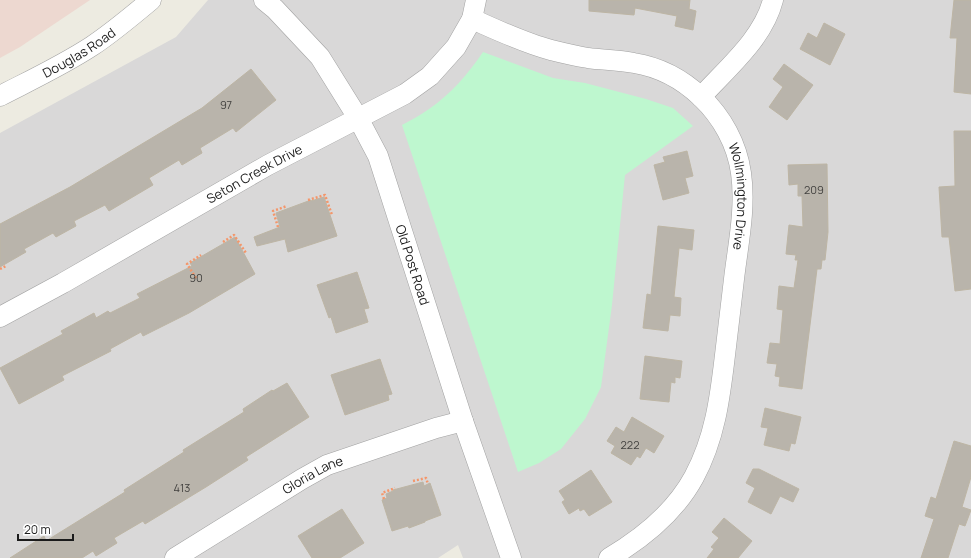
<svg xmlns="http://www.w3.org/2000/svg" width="971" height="558" viewBox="0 0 971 558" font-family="Manrope,sans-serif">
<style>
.residential{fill:#d9d8d8}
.commercial{fill:#edd8d0}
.park{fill:#bef7cf}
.building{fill:#b9b4ab;stroke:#bdb5a4}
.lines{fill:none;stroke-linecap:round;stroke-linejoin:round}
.minor-casing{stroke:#a2a2a2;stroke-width:21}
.path{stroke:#f4966a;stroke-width:2.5;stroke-dasharray:2 2;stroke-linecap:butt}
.minor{stroke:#fff;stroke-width:20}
.labels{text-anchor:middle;stroke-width:3;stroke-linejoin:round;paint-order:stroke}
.number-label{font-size:11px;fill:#42413f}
.street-label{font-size:13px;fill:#1b1b1b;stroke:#fff}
</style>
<rect width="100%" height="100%" fill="#edebe1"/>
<path class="residential" d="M208 0H971V558H463L458 545 438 558H0V133L176 37Z"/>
<path class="commercial" d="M0 0H90L20 47 0 58Z"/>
<path class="park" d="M483 52 553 78 585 83 646 99 673 108 693 126 625 175 612 305 601 387 585 419 561 449 539 463 518 472 402 125C411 120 421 115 429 109 451 94 468 74 483 52Z"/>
<path class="building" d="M589 0H690L689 9 696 11 693 30 675 26 677 16 635 8 634 15 589 11Z
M954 0H971V94L954 92 957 38H950Z
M824 23 845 34 830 65 800 49 808 33 817 38Z
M784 64 813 85 787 120 769 107 783 87 773 79Z
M251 69 276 100 236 132 233 128 200 148 202 153 182 165 179 160 149 178 153 185 109 211 105 205 74 221 76 226 56 237 53 233 24 249 26 252 0 267V224L70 187 202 108Z
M954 131H971V289L955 291 949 237H942L939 187 955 186Z
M687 151 693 176 685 178 689 193 663 200 654 165 665 162 663 157Z
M827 164 828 232 825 260H822L821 269H817L802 389 779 386 780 377 775 376 777 364 767 363 770 343 780 344 783 310 777 309 779 286 794 288 798 260H795L796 255 786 254 789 225 803 227 802 196H798V184L789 185 788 165Z
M324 197 337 236 288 252 285 239 257 246 254 237 280 227 276 213 311 200V201Z
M658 226 694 230 692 250 679 248 674 297 681 298 680 316 670 315 668 331 643 328 647 294 651 295Z
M235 237 255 274 189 313 143 336 141 332 110 349 111 351 62 376 64 380 19 404 0 368 63 334 61 331 94 313 96 318 108 311 110 313 140 298 137 294 192 266 190 263Z
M357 272 369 308 364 309 368 322 336 333 331 317 329 318 317 285Z
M645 356 682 361 680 378 675 377V383L671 382 669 402 640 399Z
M380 359 392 394 388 395 389 400 345 415 331 375Z
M287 383 309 417 246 457 248 460 206 487 145 524 143 521 114 538 117 543 96 556 93 551 82 558H10L44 536 46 541 125 492 124 490 184 452 183 450 244 412 243 409 272 390 273 391Z
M765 408 801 417 795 444 791 443 789 451 764 445 768 428 761 427Z
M632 417 664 436 654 453 646 448 640 458 637 456 631 465 611 453 615 446 607 441 616 427 624 432Z
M954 441 971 446V477L962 507 971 510 965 526 959 524 948 558H921L934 519 925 516 931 497 936 499Z
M753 469H759L799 489 793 502 780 496 771 514 748 502 755 488 746 483Z
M591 470 612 502 589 516 584 509 580 511 579 508 569 514 562 502 565 500 559 491Z
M423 482 424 486 430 483 441 515 425 521V522L409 528 408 526 392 531 382 500 387 498 386 494 393 491V490Z
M342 509 364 543 340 558H312L298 536Z
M724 518 752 541 738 558H707L714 549 711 547 719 538 712 532Z"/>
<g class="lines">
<defs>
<g id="minor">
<path id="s1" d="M264 0 275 9 320 57 358 118 378 156 463 421 511 558"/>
<path id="s2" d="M472 19C497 30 524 43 551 50 563 53 576 56 588 58 603 60 618 60 634 63 659 67 682 79 701 97 722 117 737 144 741 173 746 208 738 245 734 279 731 305 728 330 725 355 720 398 715 438 694 477 675 512 643 538 609 558"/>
<path id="s3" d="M0 96C31 80 63 65 92 46 113 32 132 16 151 0"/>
<path d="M701 97C727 68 763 39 773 0"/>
<path id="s4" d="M0 317 63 283 268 165 405 94 430 76 456 47 472 19 476 0"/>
<path id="s5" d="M175 558 302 479 327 465 436 428 463 421"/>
</g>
</defs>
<use href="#minor" class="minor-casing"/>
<path class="path" d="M308 200 325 195 332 215
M278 227 273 211 287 206
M223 242 234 235 246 253
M0 269 6 266
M196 278 187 264 201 255
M413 481 426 478 428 484
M384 499 382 493 395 488"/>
<use href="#minor" class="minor"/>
</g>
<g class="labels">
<g class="number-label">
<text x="226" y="109">97</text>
<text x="814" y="194">209</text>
<text x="196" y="282">90</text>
<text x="630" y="449">222</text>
<text x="182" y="492">413</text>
</g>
<g class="street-label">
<text dy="5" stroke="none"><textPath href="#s3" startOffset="90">Douglas Road</textPath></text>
<text dy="5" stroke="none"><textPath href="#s4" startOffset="292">Seton Creek Drive</textPath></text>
<text dy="5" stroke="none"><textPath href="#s2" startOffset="356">Wollmington Drive</textPath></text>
<text dy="5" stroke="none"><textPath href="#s1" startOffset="309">Old Post Road</textPath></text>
<text dy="5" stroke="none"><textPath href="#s5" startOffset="161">Gloria Lane</textPath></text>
</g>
</g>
<path d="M18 534v6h55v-6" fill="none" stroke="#1b1b1b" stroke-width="2"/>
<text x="24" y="534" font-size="12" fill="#1b1b1b" stroke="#ffffff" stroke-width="3" paint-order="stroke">20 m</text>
</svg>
